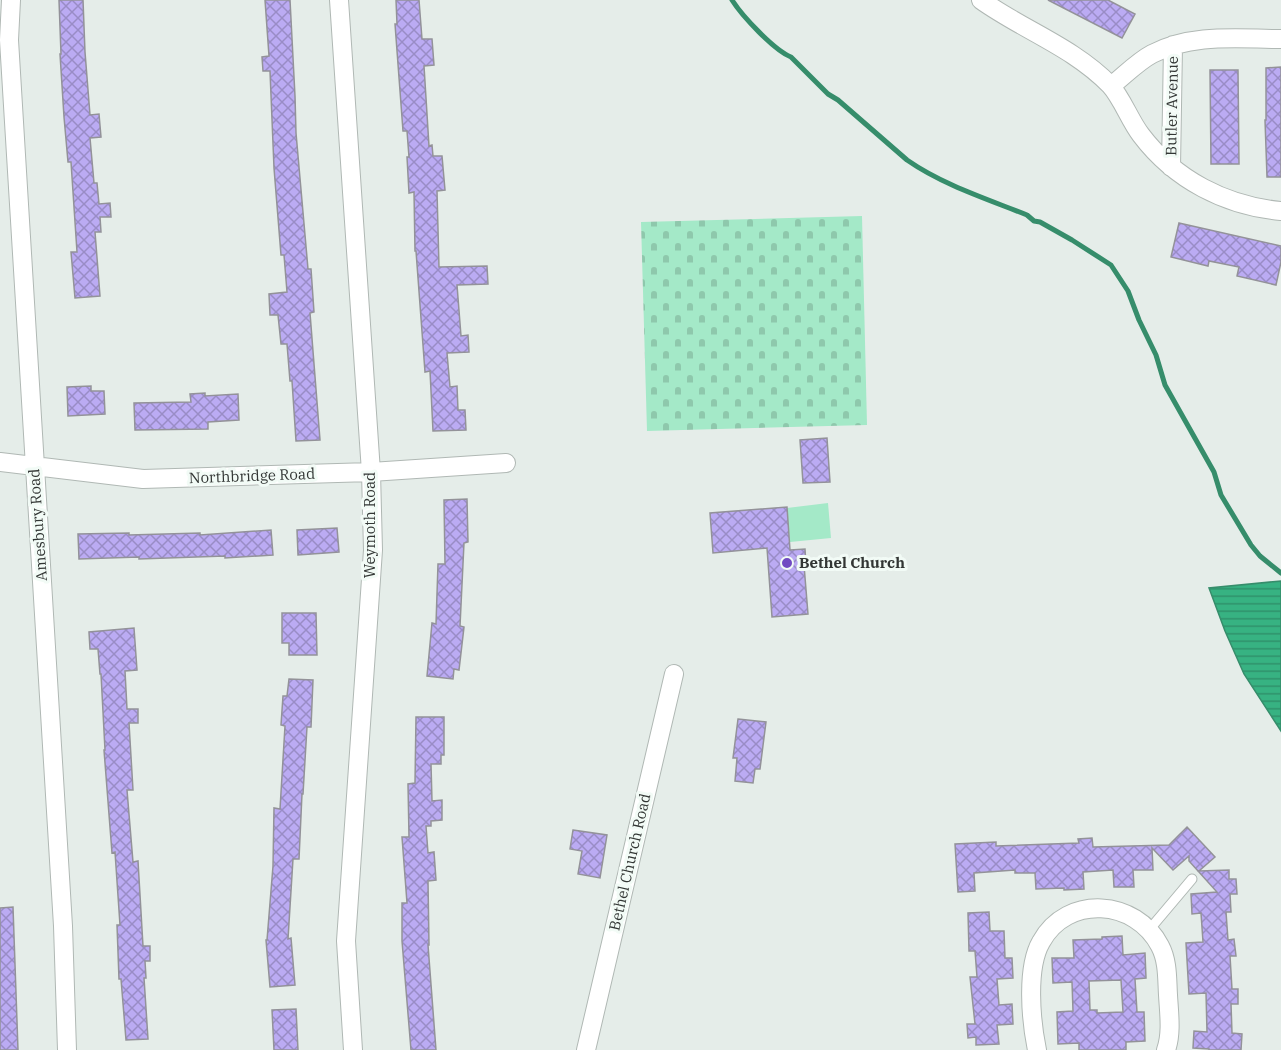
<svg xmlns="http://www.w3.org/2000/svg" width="1281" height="1050" viewBox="0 0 1281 1050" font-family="'IBM Plex Serif',serif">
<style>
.green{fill:#a4e9c8}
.cemetery{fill:url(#cemetery-stones)}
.water{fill:url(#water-rules);stroke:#368d6b;stroke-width:1.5}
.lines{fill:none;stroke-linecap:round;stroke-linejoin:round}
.stream{stroke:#368d6b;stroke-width:5}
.building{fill:url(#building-cross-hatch);stroke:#939299;stroke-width:1.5;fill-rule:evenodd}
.lane-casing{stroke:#b0b8b4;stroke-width:11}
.street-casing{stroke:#b0b8b4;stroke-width:20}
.lane{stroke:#fff;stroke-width:9}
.street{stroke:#fff;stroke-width:18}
.poi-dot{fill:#714ac2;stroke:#f2fbf6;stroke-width:2}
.labels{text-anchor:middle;stroke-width:6;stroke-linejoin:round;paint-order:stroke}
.street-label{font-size:15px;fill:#323634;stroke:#f2fbf6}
.poi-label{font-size:15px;font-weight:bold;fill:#323634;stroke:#f2fbf6;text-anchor:start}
</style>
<defs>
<pattern id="cemetery-stones" width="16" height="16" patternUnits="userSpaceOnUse" patternTransform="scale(1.5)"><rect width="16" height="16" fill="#a4e9c8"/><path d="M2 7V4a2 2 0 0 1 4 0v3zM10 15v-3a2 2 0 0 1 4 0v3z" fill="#8ec8ac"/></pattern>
<pattern id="water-rules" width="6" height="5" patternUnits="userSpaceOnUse" patternTransform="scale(1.5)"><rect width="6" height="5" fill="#37b282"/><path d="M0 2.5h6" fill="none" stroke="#2f926b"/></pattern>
<pattern id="building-cross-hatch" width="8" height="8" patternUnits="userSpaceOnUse" patternTransform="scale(1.5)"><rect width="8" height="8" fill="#bbabf3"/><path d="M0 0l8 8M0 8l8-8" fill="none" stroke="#998cc6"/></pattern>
</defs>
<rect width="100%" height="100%" fill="#e5ede9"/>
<path class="green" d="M828 503 831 538 790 542 787 508Z"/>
<path class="cemetery" d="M862 216 867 425 647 431 641 222Z"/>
<path class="water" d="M1281 581V731L1244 674 1225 631 1209 588Z"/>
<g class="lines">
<path class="stream" d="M732 0C742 16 774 50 791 57L828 94 838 100 907 160C943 185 987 199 1027 215L1034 221 1040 222 1072 240 1111 265 1128 291 1139 320 1156 355 1165 385 1214 472 1221 495 1251 545 1260 556 1281 573"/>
</g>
<path class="building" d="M59 0H83L85 52 90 115 99 114 101 137 90 138 94 183H97L99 204 110 203 111 217H100L101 232H95L100 296 75 298 71 252H77L71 162H68L64 117 60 54H61Z
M265 0H290L295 96 296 133 308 269H311L314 312 310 313 320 440 296 441 292 381H290L287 344H281L278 315H270L269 294 287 292 284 255H281L274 168 270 71H263L262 57 269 56Z
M396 0H419L422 39H432L434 65 424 66 429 146 432 145 433 156H442L445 190 437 191 439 267 487 266 488 284 457 285 461 336 468 335 469 352 447 353 450 387 457 386 458 410H465L466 430 433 431 430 371 425 372 416 251H415L414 192 409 193 407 157H409L407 131H403L395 24H397Z
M1048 0H1108L1135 14 1122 38Z
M1281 67V177H1267L1265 120H1266V68Z
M1210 70H1238L1239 164H1211Z
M1179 223 1281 246V262L1276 285 1237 276 1239 267 1209 261 1208 266 1171 257Z
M91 386V391H104L105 414 68 416 67 387Z
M205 393V396L238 394 239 420 208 422V429L135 430 134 403 191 402 190 394Z
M827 438 830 482 803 483 800 440Z
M467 499 468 542 464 543 460 626 464 627 459 670 454 669 453 679 427 676 432 623 436 624 438 564H445L444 500Z
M787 507 790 550 805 549 806 565H804L808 614 772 617 767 548 713 553 710 513Z
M337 528 339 552 298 555 297 530Z
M271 530 273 555 225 558V556L139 559V557L79 559 78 534 129 533V535L200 533V535Z
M282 613H316L317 655H289V643H282Z
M134 628 137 670 125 671 127 709H138V723H129L133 790H127L133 862 138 861 143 946H150V961H145L146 978H144L148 1039 126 1040 121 979H119L117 925H120L115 852 112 853 104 750H105L101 674H100L98 649H90L89 632Z
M289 679 313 680 311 727H307L303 794H302L299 859H293L288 939 291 938 295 985 270 987 266 940H267L273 866 274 808 280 809 285 726 281 725 283 696H287Z
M416 717H444V755H441V764H431L432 801 442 800V820L431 821V826H426L428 853 434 852 436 880 428 881 429 945H428L436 1050H411L402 941V903H407L402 837H409L408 784 415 783Z
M738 719 766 722 760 769H755L753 783 735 781 737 758H733Z
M1187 827 1215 857 1199 871 1229 870V879H1236L1237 894H1230L1231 912H1226L1228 940 1234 939 1236 956H1230L1232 989H1238V1004H1231L1232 1033 1242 1034 1241 1050H1209V1049L1193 1048 1194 1031 1207 1032 1206 993 1189 994 1186 943 1203 942 1201 913 1192 914 1191 894 1217 892 1189 861V856L1173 870 1152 848 1153 870H1133L1134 887H1114L1113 870 1083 872 1084 889 1064 890V888L1036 889 1035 873H1015V870L974 873 975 891 958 892 955 844 996 842V846L1079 843 1078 839 1092 838 1093 847 1169 845Z
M573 830 607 835 600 878 578 874 582 851 570 849Z
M13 907 18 1050H0V908Z
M989 912 990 931H1004L1005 958H1012L1013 978 997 979 999 1005 1012 1004 1013 1024 997 1025 999 1044 976 1045V1037L968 1038 967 1024H975L970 977H977L975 951H969L968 913Z
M1122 936 1123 955 1145 953 1146 978 1135 979 1137 1012H1144L1145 1041 1126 1042V1050H1079V1043L1058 1044 1057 1012 1073 1011 1072 982 1053 983 1052 958H1074L1073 940 1102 939V937ZM1121 980 1123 1012 1097 1013V1010H1090L1089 981Z
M296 1009 298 1050H274L272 1010Z"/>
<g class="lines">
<defs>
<path id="lane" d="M1149 930 1192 879"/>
<path id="street" d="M11 0 9 40 63 926 67 1050
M339 0 371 472 373 550 346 941 353 1050
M981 0C1023 30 1073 47 1110 85 1122 98 1130 121 1141 135 1175 180 1226 206 1281 211
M1111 86C1124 76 1137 62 1152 54 1192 33 1238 39 1281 39
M1171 167 1173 45
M0 462 143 479 371 472 506 463
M586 1050 674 674
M1037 1050C1031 1021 1026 968 1041 942 1067 894 1136 899 1160 946 1168 961 1167 979 1168 995 1169 1013 1172 1033 1166 1050"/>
</defs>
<use href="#lane" class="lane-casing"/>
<use href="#street" class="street-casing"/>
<use href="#lane" class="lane"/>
<use href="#street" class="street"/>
</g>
<circle class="poi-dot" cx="787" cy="563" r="6"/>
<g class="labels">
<g class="street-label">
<text transform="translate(1172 106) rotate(-89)" y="5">Butler Avenue</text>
<text transform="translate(252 476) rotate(-2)" y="5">Northbridge Road</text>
<text transform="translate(38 525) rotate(-94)" y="5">Amesbury Road</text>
<text transform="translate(370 525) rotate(-90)" y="5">Weymoth Road</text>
<text transform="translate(630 862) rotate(-77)" y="5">Bethel Church Road</text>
</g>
<g class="poi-label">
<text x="799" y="568">Bethel Church</text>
</g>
</g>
</svg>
